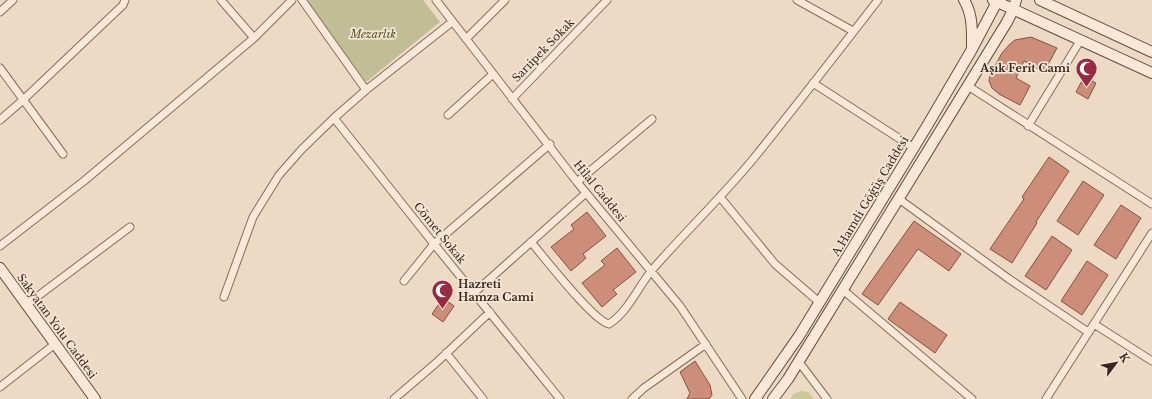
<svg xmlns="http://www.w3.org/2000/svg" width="1152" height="399" viewBox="0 0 1152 399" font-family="'Libre Baskerville',serif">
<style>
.green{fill:#ccc898}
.cemetery{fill:#c1be97}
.building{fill:#cc8d7b;stroke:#874f41}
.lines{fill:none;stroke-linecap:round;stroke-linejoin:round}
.street-casing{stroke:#886a5b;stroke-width:9}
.secondary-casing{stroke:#6a4c3e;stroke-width:12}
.street{stroke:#f9e8d8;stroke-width:7}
.secondary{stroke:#f9e8d8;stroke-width:10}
.labels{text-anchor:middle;stroke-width:3.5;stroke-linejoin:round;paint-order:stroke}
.park-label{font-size:11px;font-style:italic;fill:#525525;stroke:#f5e5d4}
.street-label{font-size:11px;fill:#39261f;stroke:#f5e5d4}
.poi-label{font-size:11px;font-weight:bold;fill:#39261f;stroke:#f5e5d4;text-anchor:end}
</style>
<rect width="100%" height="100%" fill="#eedac4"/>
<path class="green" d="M800 391 808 392 814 399H791L792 395Z"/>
<path class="cemetery" d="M309 0H423L440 22 366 82 308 1Z"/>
<path class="building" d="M1031 37 1057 48 1044 72 1024 61 1016 78 1030 86 1020 105 999 94 992 88 989 81 990 75 1002 53 1010 44 1015 40Z
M1084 77 1096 83 1088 99 1076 92Z
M1049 157 1069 171 1036 222 1037 223 1012 263 990 249 1024 199 1022 197Z
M1083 181 1104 195 1078 235 1057 221Z
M1121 205 1141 218 1116 259 1094 245Z
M587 212 606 236 583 254 586 258 571 271 551 247 574 229 571 225Z
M914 221 961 254 949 271 918 249 878 305 862 294Z
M1052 236 1072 250 1046 290 1025 276Z
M617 248 636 272 613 290 617 294 602 307 582 283 605 265 601 261Z
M1087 261 1108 275 1082 315 1061 301Z
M443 298 454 306 443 322 432 314Z
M900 302 947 335 935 353 888 319Z
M695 361 710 385 712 395 709 399H687L690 393 680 372Z"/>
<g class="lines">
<defs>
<path id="street" d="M221 0 254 38
M436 0 577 182 680 306 742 399
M797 0 853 31
M0 12 13 0
M466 39 505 0
M0 68 63 154
M813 83 914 148
M968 86 1152 204
M366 90 452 22
M512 99 607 0
M448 115 493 74
M334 118 434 244 560 399
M0 120 23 100 123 5 125 0
M1028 126 1080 41
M577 182 652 119
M720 197 775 264 819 302
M899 199 1009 279 1088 332
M531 242C544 257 593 321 609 324 628 312 638 287 652 270 685 232 722 197 754 158 796 106 837 53 878 0
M0 246 84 181 254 38 292 0
M404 281 434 244 550 144
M843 290 972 399
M474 293 586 193
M224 297 253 217 279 175 302 149 334 118 366 90 302 0
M26 305 130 227
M1094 324 1152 361
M446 353 483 399
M799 362 827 399
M0 387 55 344
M394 399 436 363 490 312
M632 399 644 388 706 344
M1046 399 1152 233"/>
<path id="secondary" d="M964 0C973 15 972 31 972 48
M993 0 1152 73
M1040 0 1152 52
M0 268 95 399
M755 399 799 336 927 126 971 51 998 0
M773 399 788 379 1007 22 1013 10 1016 0"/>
</defs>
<use href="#street" class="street-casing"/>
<use href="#secondary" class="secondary-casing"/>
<use href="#street" class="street"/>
<use href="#secondary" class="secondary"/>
</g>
<defs>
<symbol id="mosque-pin" viewBox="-11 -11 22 30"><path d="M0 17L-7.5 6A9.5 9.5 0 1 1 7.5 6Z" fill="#972b41" stroke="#f5e5d4"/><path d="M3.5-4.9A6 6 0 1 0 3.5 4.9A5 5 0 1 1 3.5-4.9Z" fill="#fff"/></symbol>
</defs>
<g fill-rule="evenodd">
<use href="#mosque-pin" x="1074" y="56" width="25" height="34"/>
<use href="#mosque-pin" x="430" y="278" width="25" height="34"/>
</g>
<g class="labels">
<g class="park-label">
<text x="373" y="38">Mezarlık</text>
</g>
<g class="street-label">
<text transform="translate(543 50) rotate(-46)" y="4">Sarıipek Sokak</text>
<text transform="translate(600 191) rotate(51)" y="4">Hilal Caddesi</text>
<text transform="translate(870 196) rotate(-59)" y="4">A.Hamdi Göğüş Caddesi</text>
<text transform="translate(440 233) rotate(51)" y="4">Cömet Sokak</text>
<text transform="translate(57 326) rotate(54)" y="4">Sakyatan Yolu Caddesi</text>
</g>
<g class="poi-label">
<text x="1070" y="72">Aşık Ferit Cami</text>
<text x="458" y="288" text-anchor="start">Hazreti<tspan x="458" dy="13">Hamza Cami</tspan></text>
</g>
</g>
<g transform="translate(1116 363) rotate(58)" stroke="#f5e5d4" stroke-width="3" paint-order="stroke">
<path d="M0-3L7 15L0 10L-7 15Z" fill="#39261f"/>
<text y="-6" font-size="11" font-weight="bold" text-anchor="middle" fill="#39261f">K</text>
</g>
</svg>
